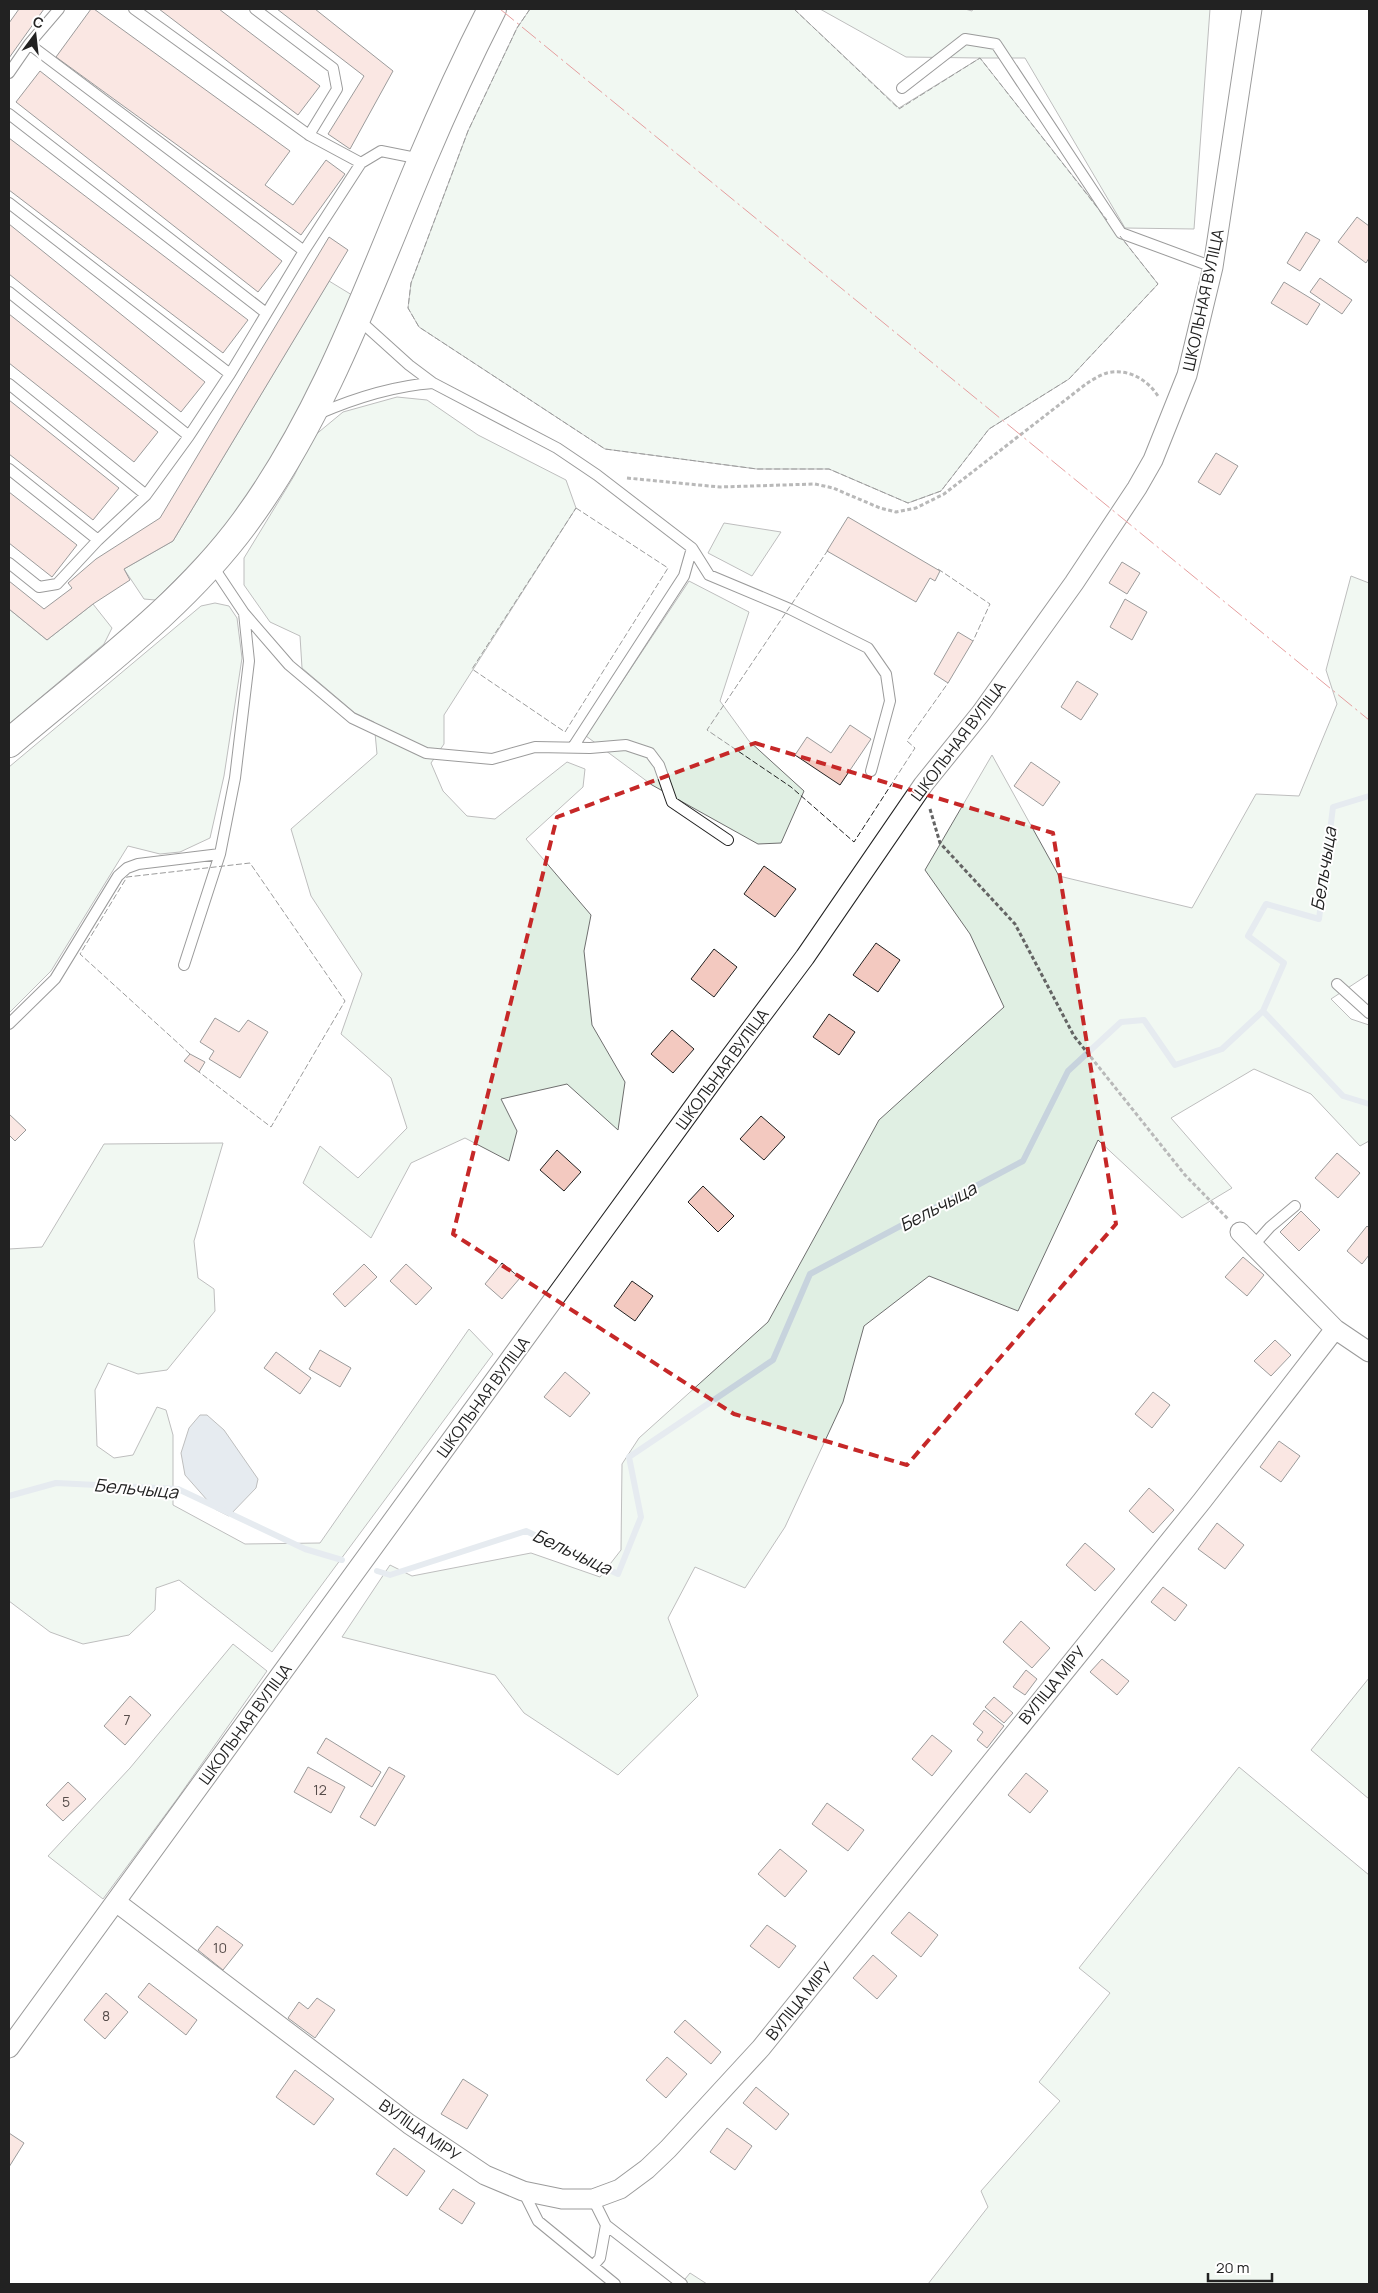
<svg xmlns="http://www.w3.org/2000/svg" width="1378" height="2293" viewBox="0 0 1378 2293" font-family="Manrope,sans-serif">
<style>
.green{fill:#e0efe3;stroke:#6f6f6f}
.water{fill:#c7d3dd;stroke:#6f6f6f}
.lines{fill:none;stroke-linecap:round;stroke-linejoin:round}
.stream{stroke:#c7d3dd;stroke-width:6}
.building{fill:#f3c9c0;stroke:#222}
.lane-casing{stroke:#222;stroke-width:12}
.street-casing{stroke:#222;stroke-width:21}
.secondary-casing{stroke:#222;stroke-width:30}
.path{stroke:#646464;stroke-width:3;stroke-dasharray:4 2.5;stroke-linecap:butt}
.lane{stroke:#fff;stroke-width:10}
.street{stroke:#fff;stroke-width:19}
.secondary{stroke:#fff;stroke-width:28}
.fence{stroke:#222;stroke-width:1;stroke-dasharray:6 2.5;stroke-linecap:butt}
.power{stroke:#c62828;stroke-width:1;stroke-dasharray:18 4 2.5 4;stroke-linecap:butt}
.marked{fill:none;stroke:#c62828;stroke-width:4;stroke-dasharray:10 6;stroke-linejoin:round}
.labels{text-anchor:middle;stroke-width:4;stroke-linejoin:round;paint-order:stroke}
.number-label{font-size:14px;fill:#564c4a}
.street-label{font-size:16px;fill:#222;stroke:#fff}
.water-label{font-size:18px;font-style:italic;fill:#222;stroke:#fff}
</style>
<rect width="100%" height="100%" fill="#fff"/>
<path class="green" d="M530 9H794L899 108 980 58 906 57 820 9H965L972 11 973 9H1210L1194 229 1125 228 1025 58H980L1158 284 1069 379 989 429 941 491 908 503 829 469H757L605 449 419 327 408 308 411 283 468 131 517 28Z
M329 281 352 295C317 369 286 448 235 513 211 545 183 572 155 600L144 599 124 569 173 541Z
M397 397 427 400 478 435 566 480 576 508 444 715V744L431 763 443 791 467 816 495 819 567 762 585 769 583 787 526 839 591 915 584 951 592 1025 625 1082 618 1130 567 1084 501 1099 517 1131 509 1161 465 1138 411 1163 371 1238 303 1183 320 1146 358 1178 407 1128 391 1078 341 1034 362 974 311 896 291 829 377 754 374 722 355 713 302 668 300 636 270 622 244 585V558L294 476 314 436 343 412Z
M724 523 781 532 752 576 708 553Z
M1351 576 1369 583V974L1331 999 1351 1019 1369 1025V1141L1360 1146 1311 1094 1254 1069 1171 1118 1232 1188 1182 1218 1098 1140 1018 1311 929 1276 864 1326 843 1402 785 1527 745 1588 695 1567 668 1618 698 1696 618 1775 524 1713 495 1675 342 1637 390 1565 412 1576 531 1553 600 1577 621 1550 622 1464 639 1438 768 1322 879 1120 1004 1007 970 934 925 870 992 755 1059 876 1192 908 1256 794 1299 796 1337 704 1326 670Z
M689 581 749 612 720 701 749 741 804 791 781 843 758 844 652 785 586 736Z
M215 603 229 606 237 618 242 658 224 776 210 838 180 852 160 854 128 846 51 971 9 1013V767L201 606Z
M93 604 112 628 104 644 9 724V609L47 640Z
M223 1143 194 1241 198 1278 214 1289 215 1311 167 1370 138 1374 108 1363 95 1390 97 1446 114 1458 133 1455 157 1407 166 1410 173 1435V1505L245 1544 320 1543 469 1329 493 1354 272 1652 179 1580 156 1588 155 1610 129 1635 83 1644 50 1632 9 1601V1249L42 1247 104 1144Z
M233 1644 267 1671 177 1799 103 1899 48 1856 130 1768Z
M1369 1678V1799L1311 1750Z
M1239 1767 1369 1875V2284H928L988 2207 981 2191 1060 2101 1039 2082 1110 1993 1079 1968Z
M690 2273 707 2284H681Z"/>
<path class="water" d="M200 1415H207L224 1430 258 1479 256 1488 229 1516 215 1509 185 1475 181 1453 189 1428Z"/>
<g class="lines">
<path class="stream" d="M1263 1011 1343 1096 1369 1104
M9 1496 56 1483 178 1489 305 1549 342 1560
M377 1571 390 1575 526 1531 618 1574 641 1517 629 1457 773 1360 810 1274 1023 1161 1068 1071 1121 1022 1144 1020 1175 1065 1222 1049 1263 1011 1284 963 1248 936 1266 904 1319 919 1333 807 1369 796"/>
</g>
<path class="building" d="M19 9H44L9 58V23Z
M91 9H94L290 151 265 185 293 205 326 160 345 174 301 235 56 57Z
M159 9H219L320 86 298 115Z
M277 9H315L393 71 350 149 328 134 364 76Z
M40 71 282 261 258 292 16 102Z
M9 138 248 320 223 353 9 190Z
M1357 217 1369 226V258L1366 263 1338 242Z
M9 224 205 382 181 412 9 274Z
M1306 232 1320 240 1300 271 1287 263Z
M329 237 348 250 173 541 124 569 130 580 93 604 47 640 9 609V581L44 609 72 588 68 583 96 559 160 518Z
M1320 278 1352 300 1342 314 1310 292Z
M1284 282 1320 304 1307 325 1271 303Z
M9 314 158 432 134 462 9 363Z
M9 400 119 488 93 520 9 454Z
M1216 453 1238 466 1220 495 1198 482Z
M9 492 77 545 52 577 9 543Z
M848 517 940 571 935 581 930 578 916 602 827 551Z
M1122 562 1140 573 1127 594 1109 583Z
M1125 599 1147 612 1132 640 1110 627Z
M958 632 973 641 948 683 934 674Z
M1077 681 1098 694 1081 720 1061 707Z
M850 725 871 739 840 785 795 755 807 737 831 753Z
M1031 762 1060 782 1043 806 1014 786Z
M764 866 796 889 775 917 744 894Z
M876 943 900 960 878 992 853 975Z
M714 949 737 967 714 997 691 979Z
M829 1014 855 1032 839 1055 813 1037Z
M215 1018 239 1032 248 1020 268 1032 240 1078 209 1059 214 1051 200 1042Z
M672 1030 694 1049 673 1073 651 1054Z
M190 1054 205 1062 199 1072 184 1061Z
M9 1114 26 1130 15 1141 9 1135Z
M761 1116 785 1137 764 1160 740 1139Z
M557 1150 581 1172 564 1191 540 1170Z
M1337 1153 1360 1173 1338 1198 1315 1178Z
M703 1186 734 1216 718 1232 688 1202Z
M1301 1211 1320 1230 1299 1251 1280 1232Z
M1367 1226 1369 1228V1255L1362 1264 1347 1251Z
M1243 1257 1264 1275 1247 1296 1225 1277Z
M502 1263 520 1278 502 1299 485 1284Z
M364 1264 377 1277 345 1307 333 1294Z
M406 1264 432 1288 416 1305 390 1281Z
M632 1281 653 1296 635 1321 614 1306Z
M1275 1340 1291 1355 1271 1376 1254 1361Z
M320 1350 351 1368 340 1387 309 1369Z
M276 1352 311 1378 300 1394 264 1368Z
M565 1372 590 1393 570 1417 544 1397Z
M1153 1392 1170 1405 1152 1428 1135 1414Z
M1279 1441 1300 1456 1281 1482 1260 1467Z
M1149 1488 1174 1510 1153 1533 1129 1511Z
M1217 1523 1244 1545 1225 1569 1198 1549Z
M1085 1543 1115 1569 1095 1591 1066 1565Z
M1163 1587 1187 1605 1175 1621 1151 1602Z
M1021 1621 1050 1648 1032 1668 1003 1642Z
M1102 1659 1129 1681 1117 1695 1090 1672Z
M1026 1670 1037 1679 1025 1695 1013 1687Z
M130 1696 151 1715 125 1745 104 1726Z
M994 1697 1013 1713 1004 1723 985 1707Z
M984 1710 1004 1726 987 1748 977 1740 983 1732 973 1724Z
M932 1735 952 1751 932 1776 912 1759Z
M326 1738 381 1772 372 1787 317 1753Z
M308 1767 345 1787 331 1813 294 1792Z
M389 1767 405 1776 375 1826 360 1817Z
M1026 1773 1048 1791 1030 1813 1008 1795Z
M68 1782 86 1799 63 1821 46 1805Z
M827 1803 864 1830 848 1851 812 1824Z
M780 1849 807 1871 785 1897 758 1874Z
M909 1912 938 1935 921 1957 891 1933Z
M767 1925 796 1946 779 1968 750 1946Z
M217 1926 243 1945 223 1970 198 1950Z
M873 1955 897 1976 877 1999 853 1978Z
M149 1983 197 2020 186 2035 138 1997Z
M106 1993 128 2012 105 2039 84 2020Z
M317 1998 335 2010 315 2038 288 2018 299 2002 308 2009Z
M685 2020 721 2052 711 2064 674 2032Z
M667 2057 687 2074 666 2098 646 2080Z
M295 2070 334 2099 314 2125 276 2097Z
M463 2079 488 2095 467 2129 441 2114Z
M756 2087 789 2114 776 2130 743 2103Z
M727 2128 752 2146 735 2170 710 2152Z
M9 2133 24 2143 9 2167Z
M394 2148 425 2171 407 2196 376 2174Z
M453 2189 475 2203 462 2224 439 2209Z"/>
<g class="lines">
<defs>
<path id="lane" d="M134 9 309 135 361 163 381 151 421 159
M255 9 333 68 337 89 309 135
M29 44 304 251
M9 73 29 44 59 9
M902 88 965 39 996 44 1121 233 1213 267
M9 114 266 313
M9 203 230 374
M9 292 189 436
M358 319 409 365 433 383 557 448 597 475 692 548 684 576 573 747
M9 384 146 495
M318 414C355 398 392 386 433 383
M9 469 98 540
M692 548 709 575 790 609 868 648 886 674 890 701 871 771
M9 563 39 587 57 584 98 540 146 495 189 436 230 374 304 251 361 163
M244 613 289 665 352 718 426 753 492 759 535 747 590 748 626 745 650 753 659 765 672 802 728 840
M184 965 220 854
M1337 984 1369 1013
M9 1024 55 979 118 876 127 868 138 864 220 854 235 778 249 661 244 613 212 565
M1253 1246 1270 1227 1295 1206
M523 2191 538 2221 615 2284
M593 2199 606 2225 682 2284
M593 2266 600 2258 606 2225"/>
<path id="street" d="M1240 1232 1335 1329 1369 1352
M116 1902 409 2124 485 2175 523 2191 562 2199H593L620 2189 647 2169 668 2149 761 2048 1202 1501 1335 1329
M9 2048 716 1076 805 957 923 785 981 713 1074 583 1137 488 1153 460 1187 375 1213 267 1252 9"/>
<path id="secondary" d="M9 743C90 674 182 608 245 522 325 413 370 283 422 160 444 108 467 58 492 9"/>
</defs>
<use href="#lane" class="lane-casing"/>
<use href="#street" class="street-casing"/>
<use href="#secondary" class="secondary-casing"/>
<path class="path" d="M627 478 720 487 815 484 833 488 880 508 896 512 916 508 944 494 1086 384C1092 380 1100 375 1107 373 1127 368 1147 379 1158 396
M930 809 940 843 1015 924 1074 1036 1185 1175 1228 1219"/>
<use href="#lane" class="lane"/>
<use href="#street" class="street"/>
<use href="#secondary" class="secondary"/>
<path class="fence" d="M530 9 517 28 468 131 411 283 408 308 419 327 605 449 757 469H829L908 503 941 491 989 429 1069 379 1158 284 1120 236
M794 9 899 109 980 58 1107 220
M576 508 668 568 565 732 472 669Z
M828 550 707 730 791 787 854 842 915 748 907 741 948 683
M938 569 990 604 973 641
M190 1054 80 954 127 877 250 863 345 1001 271 1127 199 1072"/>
<path class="power" d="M500 9 1369 720"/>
</g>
<path d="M0 0H1378V2293H0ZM755 743 1053 833 1116 1224 907 1465 734 1414 453 1234 557 817Z" fill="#fff" fill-opacity=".55" fill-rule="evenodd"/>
<path class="marked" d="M755 743 1053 833 1116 1224 907 1465 734 1414 453 1234 557 817Z"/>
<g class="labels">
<g class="number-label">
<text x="127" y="1725">7</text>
<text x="320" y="1795">12</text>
<text x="66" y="1807">5</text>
<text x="220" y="1953">10</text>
<text x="106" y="2021">8</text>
</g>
<g class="street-label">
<text transform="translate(1203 300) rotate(-78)" y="6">ШКОЛЬНАЯ ВУЛІЦА</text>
<text transform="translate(958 741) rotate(-53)" y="6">ШКОЛЬНАЯ ВУЛІЦА</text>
<text transform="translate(722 1069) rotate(-54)" y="6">ШКОЛЬНАЯ ВУЛІЦА</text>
<text transform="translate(483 1397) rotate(-54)" y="6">ШКОЛЬНАЯ ВУЛІЦА</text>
<text transform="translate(1052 1685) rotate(-51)" y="6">ВУЛІЦА МІРУ</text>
<text transform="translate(245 1724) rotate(-54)" y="6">ШКОЛЬНАЯ ВУЛІЦА</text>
<text transform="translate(799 2001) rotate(-51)" y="6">ВУЛІЦА МІРУ</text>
<text transform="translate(420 2130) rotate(35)" y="6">ВУЛІЦА МІРУ</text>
</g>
<g class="water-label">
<text transform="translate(1324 869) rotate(-81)" y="6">Бельчыца</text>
<text transform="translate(938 1207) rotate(-28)" y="6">Бельчыца</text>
<text transform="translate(136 1489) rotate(5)" y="6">Бельчыца</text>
<text transform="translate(572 1552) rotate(25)" y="6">Бельчыца</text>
</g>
</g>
<rect width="1378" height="2293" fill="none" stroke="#222222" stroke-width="20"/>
<g transform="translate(35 35) rotate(15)" stroke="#ffffff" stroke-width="4" paint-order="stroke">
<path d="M0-4L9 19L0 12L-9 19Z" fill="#222222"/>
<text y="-8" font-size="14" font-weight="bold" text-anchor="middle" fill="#222222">С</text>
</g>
<path d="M1208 2273v8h64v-8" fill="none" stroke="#222222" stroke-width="2.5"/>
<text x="1216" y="2273" font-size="15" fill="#222222" stroke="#ffffff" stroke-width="4" paint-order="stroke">20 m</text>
</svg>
